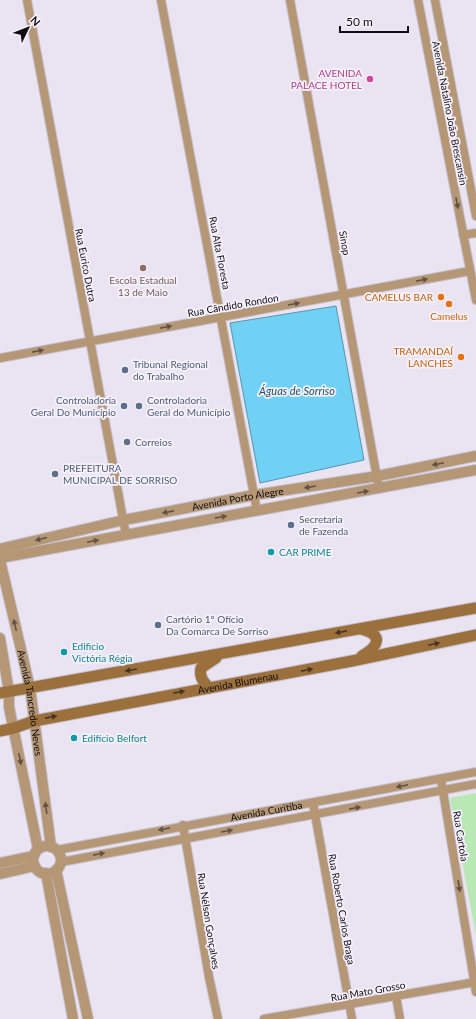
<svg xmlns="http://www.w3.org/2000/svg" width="476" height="1019" viewBox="0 0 476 1019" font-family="Lato,sans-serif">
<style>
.green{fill:#b8e8b4}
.water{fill:#71d1f5;stroke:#5496b1}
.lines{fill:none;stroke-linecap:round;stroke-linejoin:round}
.minor-casing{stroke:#c6c1ce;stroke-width:10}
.tertiary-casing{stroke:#c6c1ce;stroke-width:12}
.secondary-casing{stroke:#c6c1ce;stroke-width:13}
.minor{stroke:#b59776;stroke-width:8}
.tertiary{stroke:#b59776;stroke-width:10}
.secondary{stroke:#9c703c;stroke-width:11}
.oneway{fill:#625244}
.oneway2{fill:#473522}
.hotel-dot{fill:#d1479c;stroke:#f6f1fd;stroke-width:1.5}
.education-dot{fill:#8d6e63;stroke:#f6f1fd;stroke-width:1.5}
.food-dot{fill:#e8710a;stroke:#f6f1fd;stroke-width:1.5}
.service-dot{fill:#5c6f8a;stroke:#f6f1fd;stroke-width:1.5}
.culture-dot{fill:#0f9aa8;stroke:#f6f1fd;stroke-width:1.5}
.labels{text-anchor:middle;stroke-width:3.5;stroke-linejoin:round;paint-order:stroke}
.hotel-label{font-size:10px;fill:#b23c85;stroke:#f6f1fd;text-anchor:end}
.street-label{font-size:10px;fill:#0f0d11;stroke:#f6f1fd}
.education-label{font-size:10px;fill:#785e54;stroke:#f6f1fd}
.food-label{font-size:10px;fill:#c56008;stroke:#f6f1fd;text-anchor:end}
.service-label{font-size:10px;fill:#4e5e75;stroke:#f6f1fd;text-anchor:start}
.culture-label{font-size:10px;fill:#0d838f;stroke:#f6f1fd;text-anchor:start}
.water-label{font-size:11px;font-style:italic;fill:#1b5164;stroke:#f6f1fd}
</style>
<rect width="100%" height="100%" fill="#e9e3f2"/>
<path class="green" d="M476 793V935L450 798Z"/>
<path class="water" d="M336 306 364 460 260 483 230 323Z"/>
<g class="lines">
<defs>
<g id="minor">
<path d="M27 0 126 535"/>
<path d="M161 0 257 511"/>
<path d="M290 0 379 489"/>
<path d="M418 0 476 300"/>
<path d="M435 0 476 216"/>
<path d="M463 235 476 233"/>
<path d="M0 358 470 271"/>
<path d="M441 779 476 992"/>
<path d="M313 803 352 1019"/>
<path d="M183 825 209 977 218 1019"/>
<path id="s1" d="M57 850 476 772"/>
<path d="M61 862 476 784"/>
<path d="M396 996 400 1019"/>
<path d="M264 1019 476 982"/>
</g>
<g id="tertiary">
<path id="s2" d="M0 549 124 520 254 495 378 476 476 456"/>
<path d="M0 558 476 470"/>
<path id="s3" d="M0 560 30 688 51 847"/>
<path d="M0 638 9 692V707L38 849"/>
<circle cx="47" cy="860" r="14"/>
<path d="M0 863 34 856"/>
<path d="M56 870 88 1019"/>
<path d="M46 873 73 1019"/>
<path d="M0 874 35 866"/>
</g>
<g id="secondary">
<path d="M361 629C384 635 379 646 362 656"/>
<path d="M209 688C203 681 199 677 201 668L216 658"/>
<path d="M0 693 476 608"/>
<path id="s4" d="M0 731 14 728 34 721 352 661 476 635"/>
</g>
</defs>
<use href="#minor" class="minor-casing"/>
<use href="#tertiary" class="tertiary-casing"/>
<use href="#secondary" class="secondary-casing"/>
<use href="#minor" class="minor"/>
<use href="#tertiary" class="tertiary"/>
<use href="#secondary" class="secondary"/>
</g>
<defs><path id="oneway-solid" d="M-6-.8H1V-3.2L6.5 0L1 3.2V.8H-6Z"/></defs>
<g class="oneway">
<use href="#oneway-solid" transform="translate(457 203) rotate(79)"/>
<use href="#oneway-solid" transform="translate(422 280) rotate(-11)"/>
<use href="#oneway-solid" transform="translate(294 304) rotate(-10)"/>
<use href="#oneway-solid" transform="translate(166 327) rotate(-11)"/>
<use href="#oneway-solid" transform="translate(38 351) rotate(-11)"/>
<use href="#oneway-solid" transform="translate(438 464) rotate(168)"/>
<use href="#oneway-solid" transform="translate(310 487) rotate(171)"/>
<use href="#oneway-solid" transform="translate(363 492) rotate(-10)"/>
<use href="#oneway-solid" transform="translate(168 512) rotate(169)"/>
<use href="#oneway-solid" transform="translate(221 517) rotate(-10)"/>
<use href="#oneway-solid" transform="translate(41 539) rotate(166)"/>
<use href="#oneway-solid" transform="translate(93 541) rotate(-12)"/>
<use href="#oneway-solid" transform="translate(15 625) rotate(-103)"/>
<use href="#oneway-solid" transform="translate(20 759) rotate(79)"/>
<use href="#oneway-solid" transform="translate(402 786) rotate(169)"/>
<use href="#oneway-solid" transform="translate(46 808) rotate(-98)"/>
<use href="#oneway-solid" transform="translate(355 808) rotate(-11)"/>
<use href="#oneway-solid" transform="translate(164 829) rotate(169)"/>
<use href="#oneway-solid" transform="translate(227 831) rotate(-10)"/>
<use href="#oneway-solid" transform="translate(99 854) rotate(-11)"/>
<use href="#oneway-solid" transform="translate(459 886) rotate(81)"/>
</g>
<g class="oneway2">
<use href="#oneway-solid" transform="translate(341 632) rotate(169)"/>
<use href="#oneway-solid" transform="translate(434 644) rotate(-12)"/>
<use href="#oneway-solid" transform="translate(131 670) rotate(170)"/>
<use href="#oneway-solid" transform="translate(307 670) rotate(-11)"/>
<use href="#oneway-solid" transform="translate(179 692) rotate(-9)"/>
<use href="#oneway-solid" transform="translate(51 717) rotate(-11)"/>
</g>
<circle class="hotel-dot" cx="370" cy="79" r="4"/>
<circle class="education-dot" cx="143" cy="268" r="4"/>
<g class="food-dot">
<circle cx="441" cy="297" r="4"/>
<circle cx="449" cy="304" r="4"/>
<circle cx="461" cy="357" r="4"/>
</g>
<g class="service-dot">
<circle cx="125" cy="370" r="4"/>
<circle cx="124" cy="406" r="4"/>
<circle cx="139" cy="406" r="4"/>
<circle cx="127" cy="442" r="4"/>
<circle cx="55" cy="474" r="4"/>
<circle cx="291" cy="525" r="4"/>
<circle cx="158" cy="625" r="4"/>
</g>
<g class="culture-dot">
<circle cx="271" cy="552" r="4"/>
<circle cx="64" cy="652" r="4"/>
<circle cx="74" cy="738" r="4"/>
</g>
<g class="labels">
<g class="hotel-label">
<text x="362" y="77">AVENIDA<tspan x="362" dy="12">PALACE HOTEL</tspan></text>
</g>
<g class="street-label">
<text transform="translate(450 113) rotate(79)" y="4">Avenida Natalino João Brescansin</text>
<text transform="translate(345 243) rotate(80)" y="4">Sinop</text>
<text transform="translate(220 253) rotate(79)" y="4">Rua Alta Floresta</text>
<text transform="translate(86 265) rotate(79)" y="4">Rua Eurico Dutra</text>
<text transform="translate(233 305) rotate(-10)" y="4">Rua Cândido Rondon</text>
<text dy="4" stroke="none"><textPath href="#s2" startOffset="243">Avenida Porto Alegre</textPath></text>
<text dy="4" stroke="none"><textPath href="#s4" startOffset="243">Avenida Blumenau</textPath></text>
<text dy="4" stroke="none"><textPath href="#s3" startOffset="146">Avenida Tancredo Neves</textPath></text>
<text dy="4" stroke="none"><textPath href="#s1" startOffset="213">Avenida Curitiba</textPath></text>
<text transform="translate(461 836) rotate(81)" y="4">Rua Cartola</text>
<text transform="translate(342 909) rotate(80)" y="4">Rua Roberto Carlos Braga</text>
<text transform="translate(209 921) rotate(81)" y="4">Rua Nélson Gonçalves</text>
<text transform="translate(368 991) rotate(-10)" y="4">Rua Mato Grosso</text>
</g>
<g class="education-label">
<text x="143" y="284">Escola Estadual<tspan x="143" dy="12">13 de Maio</tspan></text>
</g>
<g class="food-label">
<text x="433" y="301">CAMELUS BAR</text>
<text x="449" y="320" text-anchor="middle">Camelus</text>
<text x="453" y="355">TRAMANDAÍ<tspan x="453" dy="12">LANCHES</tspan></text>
</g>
<g class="service-label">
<text x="133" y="368">Tribunal Regional<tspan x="133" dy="12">do Trabalho</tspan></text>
<text x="116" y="404" text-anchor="end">Controladoria<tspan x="116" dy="12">Geral Do Município</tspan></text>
<text x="147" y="404">Controladoria<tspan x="147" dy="12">Geral do Município</tspan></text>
<text x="135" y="446">Correios</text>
<text x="63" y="472">PREFEITURA<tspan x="63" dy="12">MUNICIPAL DE SORRISO</tspan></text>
<text x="299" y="523">Secretaria<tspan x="299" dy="12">de Fazenda</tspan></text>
<text x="166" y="623">Cartório 1º Ofício<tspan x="166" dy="12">Da Comarca De Sorriso</tspan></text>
</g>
<g class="culture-label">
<text x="279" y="556">CAR PRIME</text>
<text x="72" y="650">Edificio<tspan x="72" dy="12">Victória Régia</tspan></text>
<text x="82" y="742">Edifício Belfort</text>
</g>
<g class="water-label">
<text x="297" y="395">Águas de Sorriso</text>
</g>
</g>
<g transform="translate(28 28) rotate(47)" stroke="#f6f1fd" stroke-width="3" paint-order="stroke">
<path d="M0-3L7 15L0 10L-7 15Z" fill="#0f0d11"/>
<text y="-6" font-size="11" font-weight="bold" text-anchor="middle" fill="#0f0d11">N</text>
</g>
<path d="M340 26v6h68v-6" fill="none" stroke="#0f0d11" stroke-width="2"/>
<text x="346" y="26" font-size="12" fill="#0f0d11" stroke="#f6f1fd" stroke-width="3" paint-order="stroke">50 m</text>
</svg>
